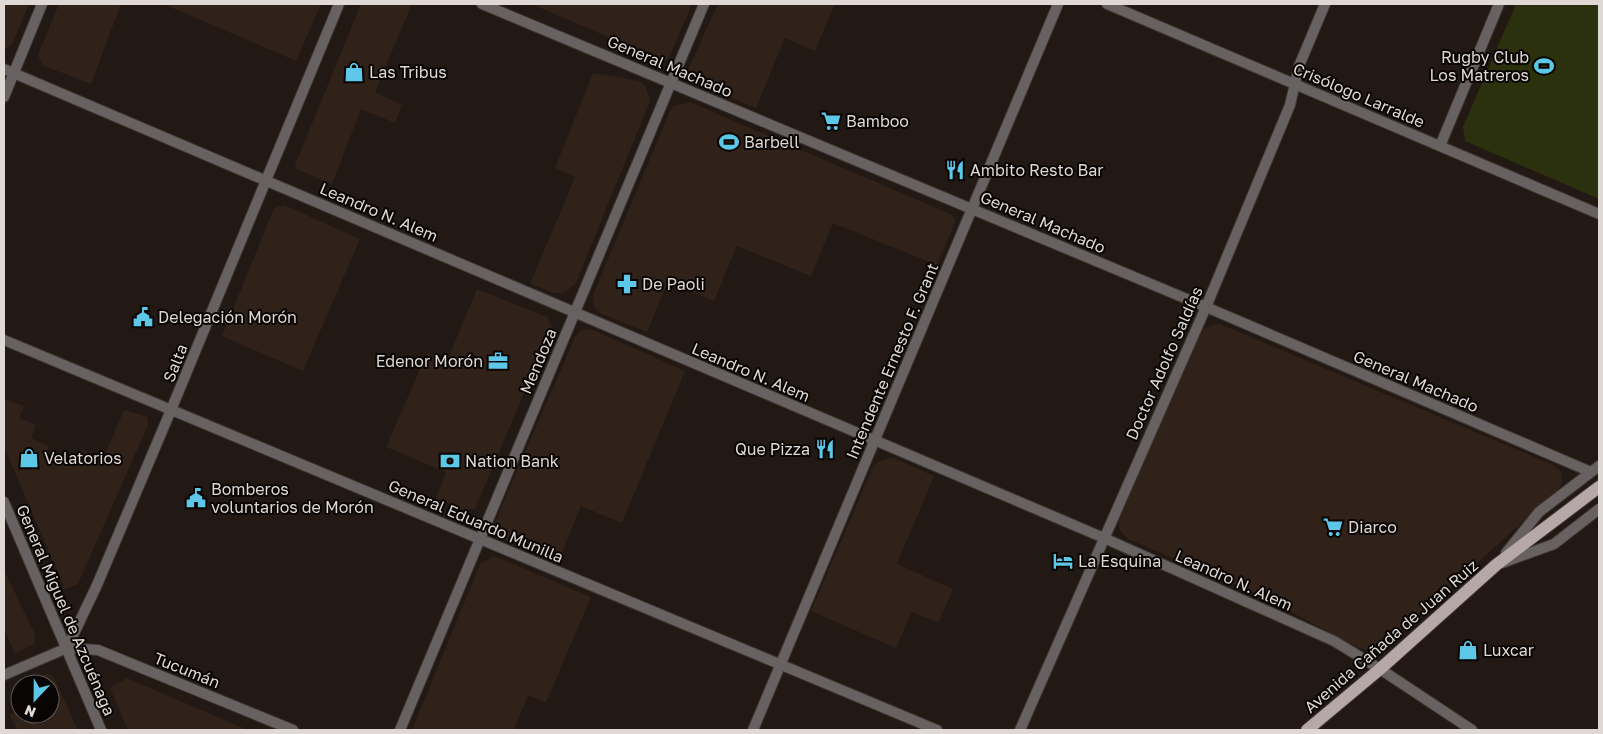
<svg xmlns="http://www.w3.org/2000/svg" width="1603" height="734" viewBox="0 0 1603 734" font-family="'Golos Text',sans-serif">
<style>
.built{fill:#302119}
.green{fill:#2b300d}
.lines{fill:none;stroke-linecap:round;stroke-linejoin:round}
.minor-casing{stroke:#3d342f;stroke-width:12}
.tertiary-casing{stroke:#3d342f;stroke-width:12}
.primary-casing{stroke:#3d342f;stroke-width:14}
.minor{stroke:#676161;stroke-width:10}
.tertiary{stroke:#676161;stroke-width:10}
.primary{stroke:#b6a8a9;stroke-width:12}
.labels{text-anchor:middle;stroke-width:4;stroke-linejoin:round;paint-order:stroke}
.poi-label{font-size:16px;fill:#dfd8d4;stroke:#090504;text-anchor:start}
.street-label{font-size:16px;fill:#dfd8d4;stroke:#090504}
</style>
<rect width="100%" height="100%" fill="#231914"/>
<path class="built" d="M4 4H29L13 43 4 50Z
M59 4H121L91 84 42 65 38 55Z
M163 4H321L296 61Z
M361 4H412L375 92 402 105 395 123 361 109 332 184 296 169 295 165Z
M531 4H692L668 60 664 61Z
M718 4H835L815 51 785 38 756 108 692 81 688 69Z
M593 73 639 81 646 87 650 101 576 283 563 293H555L530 284 575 177 555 168Z
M690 102 950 214 955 218V223L937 265 833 223 811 276 737 246 714 301 668 282 647 332 600 313 594 307 593 295 670 111 674 106Z
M284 205 360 239 303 371 222 336 274 208Z
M477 289 547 317 552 327 475 509 463 510 436 498 446 472 386 447 427 353 447 361Z
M1220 324 1553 465 1561 472 1562 483 1556 492 1385 646 1368 650 1359 648 1259 595 1128 539 1120 530 1118 522 1201 332 1206 327Z
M591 329 685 371 622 523 581 506 558 562 501 538 493 526 575 337 581 330Z
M4 399 24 406 19 418 36 425 31 438 49 446 46 454 75 466 81 450 103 459 124 410 147 417 148 425 78 584 65 589 4 447Z
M891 457 934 476 897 564 953 589 938 623 912 612 896 648 811 611 873 467 878 462Z
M492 557 499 558 591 597 546 703 528 695 514 730H412L480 564Z
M4 570 35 634 34 644 15 654 4 629Z
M48 673 54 678 78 730H17L10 715 20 711V714H50V684H35L33 680Z
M127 678 248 730H128L110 688Z"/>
<path class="green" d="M1516 4H1599V199L1465 141 1463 127Z"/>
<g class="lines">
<defs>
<path id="minor" d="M482 4 1206 307 1591 472
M1107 4 1599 214
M4 69 1104 538 1334 641 1380 669
M4 97 42 4
M1440 146 1499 4
M4 340 937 730
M1506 553 1539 512 1599 466
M1502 563 1554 544 1599 509
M4 675 67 648 98 650 293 730
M1020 730 1206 307 1290 105 1299 66 1325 4"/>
<path id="tertiary" d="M4 502 101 730
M67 648 97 585 171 410 339 4
M1380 669 1472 730
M400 730 704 4
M753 730 1058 4"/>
<path id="primary" d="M1307 730 1380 669 1496 565 1599 487"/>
</defs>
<use href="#minor" class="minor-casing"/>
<use href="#tertiary" class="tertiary-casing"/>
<use href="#primary" class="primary-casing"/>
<use href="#minor" class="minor"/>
<use href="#tertiary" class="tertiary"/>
<use href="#primary" class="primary"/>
</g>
<defs>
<symbol id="stadium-bare" viewBox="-9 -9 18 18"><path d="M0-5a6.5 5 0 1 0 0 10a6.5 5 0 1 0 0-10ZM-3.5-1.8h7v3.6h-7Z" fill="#5dc7e8" stroke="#090504" stroke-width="2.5" paint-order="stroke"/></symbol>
<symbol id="shop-bare" viewBox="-9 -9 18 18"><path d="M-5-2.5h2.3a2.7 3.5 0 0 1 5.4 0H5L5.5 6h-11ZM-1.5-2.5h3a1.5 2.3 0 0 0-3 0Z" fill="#5dc7e8" stroke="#090504" stroke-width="2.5" paint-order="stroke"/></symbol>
<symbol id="supermarket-bare" viewBox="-9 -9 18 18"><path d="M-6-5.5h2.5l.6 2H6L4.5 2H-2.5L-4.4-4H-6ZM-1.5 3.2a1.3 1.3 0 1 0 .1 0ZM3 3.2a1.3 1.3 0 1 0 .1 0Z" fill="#5dc7e8" stroke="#090504" stroke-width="2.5" paint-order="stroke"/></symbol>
<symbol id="restaurant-bare" viewBox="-9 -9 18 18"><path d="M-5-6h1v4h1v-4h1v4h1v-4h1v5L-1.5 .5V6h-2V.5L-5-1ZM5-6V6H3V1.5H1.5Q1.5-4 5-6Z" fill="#5dc7e8" stroke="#090504" stroke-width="2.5" paint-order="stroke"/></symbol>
<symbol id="pharmacy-bare" viewBox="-9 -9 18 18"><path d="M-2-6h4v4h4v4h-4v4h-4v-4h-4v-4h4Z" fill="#5dc7e8" stroke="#090504" stroke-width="2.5" paint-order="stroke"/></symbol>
<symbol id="civic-bare" viewBox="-9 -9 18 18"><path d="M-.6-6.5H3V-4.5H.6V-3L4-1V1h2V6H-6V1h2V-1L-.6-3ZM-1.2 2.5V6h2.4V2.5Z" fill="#5dc7e8" stroke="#090504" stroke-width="2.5" paint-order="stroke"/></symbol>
<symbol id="office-bare" viewBox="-9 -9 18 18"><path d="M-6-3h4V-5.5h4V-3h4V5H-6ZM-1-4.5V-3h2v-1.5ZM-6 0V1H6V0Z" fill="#5dc7e8" stroke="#090504" stroke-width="2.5" paint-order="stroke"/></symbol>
<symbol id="bank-bare" viewBox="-9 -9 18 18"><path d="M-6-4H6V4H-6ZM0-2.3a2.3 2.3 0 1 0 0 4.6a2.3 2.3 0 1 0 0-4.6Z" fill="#5dc7e8" stroke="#090504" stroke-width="2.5" paint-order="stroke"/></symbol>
<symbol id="hotel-bare" viewBox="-9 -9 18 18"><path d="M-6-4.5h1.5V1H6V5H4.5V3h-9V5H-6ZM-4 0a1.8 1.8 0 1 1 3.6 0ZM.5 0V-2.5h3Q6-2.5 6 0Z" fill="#5dc7e8" stroke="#090504" stroke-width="2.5" paint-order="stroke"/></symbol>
</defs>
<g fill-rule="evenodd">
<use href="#stadium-bare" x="1530" y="52" width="28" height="28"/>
<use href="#shop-bare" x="340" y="58" width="28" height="28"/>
<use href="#supermarket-bare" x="817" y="107" width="28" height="28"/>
<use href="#stadium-bare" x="715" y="128" width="28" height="28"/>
<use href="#restaurant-bare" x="941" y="156" width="28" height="28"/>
<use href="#pharmacy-bare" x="613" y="270" width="28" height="28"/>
<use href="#civic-bare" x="129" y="303" width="28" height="28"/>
<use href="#office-bare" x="484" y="347" width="28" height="28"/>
<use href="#restaurant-bare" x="811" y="435" width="28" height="28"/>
<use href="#shop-bare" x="15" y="444" width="28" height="28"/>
<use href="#bank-bare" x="436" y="447" width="28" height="28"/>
<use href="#civic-bare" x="182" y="484" width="28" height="28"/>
<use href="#supermarket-bare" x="1319" y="513" width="28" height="28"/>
<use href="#hotel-bare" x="1049" y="547" width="28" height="28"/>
<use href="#shop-bare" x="1454" y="636" width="28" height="28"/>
</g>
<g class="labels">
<g class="poi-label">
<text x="1529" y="63" text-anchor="end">Rugby Club<tspan x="1529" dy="18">Los Matreros</tspan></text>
<text x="369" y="78">Las Tribus</text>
<text x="846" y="127">Bamboo</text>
<text x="744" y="148">Barbell</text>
<text x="970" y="176">Ambito Resto Bar</text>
<text x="642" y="290">De Paoli</text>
<text x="158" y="323">Delegación Morón</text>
<text x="483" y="367" text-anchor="end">Edenor Morón</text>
<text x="810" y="455" text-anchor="end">Que Pizza</text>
<text x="44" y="464">Velatorios</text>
<text x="465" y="467">Nation Bank</text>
<text x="211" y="495">Bomberos<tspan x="211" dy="18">voluntarios de Morón</tspan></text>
<text x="1348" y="533">Diarco</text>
<text x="1078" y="567">La Esquina</text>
<text x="1483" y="656">Luxcar</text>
</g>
<g class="street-label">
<text transform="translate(670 66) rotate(23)" y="6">General Machado</text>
<text transform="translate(1359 95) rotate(23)" y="6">Crisólogo Larralde</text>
<text transform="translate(379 212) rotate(23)" y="6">Leandro N. Alem</text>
<text transform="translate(1043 222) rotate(23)" y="6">General Machado</text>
<text transform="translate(538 361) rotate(-67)" y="6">Mendoza</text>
<text transform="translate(892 361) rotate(-67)" y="6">Intendente Ernesto F. Grant</text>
<text transform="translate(175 363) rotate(-68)" y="6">Salta</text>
<text transform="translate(1164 363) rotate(-66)" y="6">Doctor Adolfo Saldías</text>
<text transform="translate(751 372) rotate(23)" y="6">Leandro N. Alem</text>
<text transform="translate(1416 381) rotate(23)" y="6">General Machado</text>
<text transform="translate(476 521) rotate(23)" y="6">General Eduardo Munilla</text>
<text transform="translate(1234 580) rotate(24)" y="6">Leandro N. Alem</text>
<text transform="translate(66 610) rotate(67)" y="6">General Miguel de Azcuénaga</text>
<text transform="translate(1391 636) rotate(-41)" y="6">Avenida Cañada de Juan Ruiz</text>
<text transform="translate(187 670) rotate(22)" y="6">Tucumán</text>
</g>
</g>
<rect width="1603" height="734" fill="none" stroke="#dfd8d4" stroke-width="10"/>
<g transform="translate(35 699) rotate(202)"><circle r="24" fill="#090504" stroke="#5f5957"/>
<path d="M0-4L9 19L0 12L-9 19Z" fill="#5dc7e8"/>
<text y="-8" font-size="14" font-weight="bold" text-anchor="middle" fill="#dfd8d4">N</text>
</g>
</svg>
